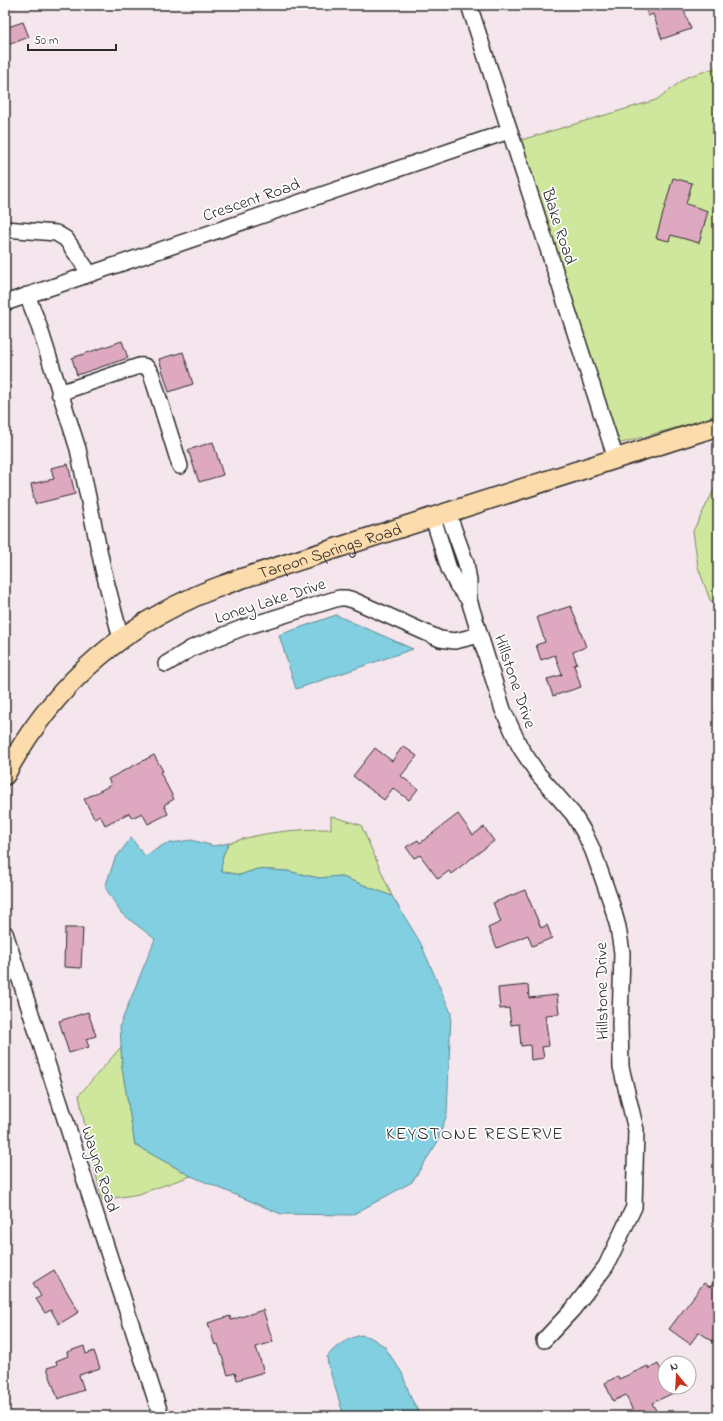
<svg xmlns="http://www.w3.org/2000/svg" width="723" height="1421" viewBox="0 0 723 1421" font-family="'Indie Flower',sans-serif">
<style>
.green{fill:#cfe79d;stroke:#7d8964}
.water{fill:#81cfe0;stroke:#5f8d98}
.building{fill:#dea9c0;stroke:#2b2b2b}
.lines{fill:none;stroke-linecap:round;stroke-linejoin:round}
.minor-casing{stroke:#2b2b2b;stroke-width:18}
.major-casing{stroke:#2b2b2b;stroke-width:22}
.minor{stroke:#fff;stroke-width:15}
.major{stroke:#fcdcac;stroke-width:19}
.labels{text-anchor:middle;stroke-width:3.5;stroke-linejoin:round;paint-order:stroke}
.street-label{font-size:17px;fill:#2b2b2b;stroke:#fff}
.neighbourhood-label{font-size:18px;letter-spacing:1px;fill:#2b2b2b;stroke:#fff}
</style>
<rect width="100%" height="100%" fill="#f5e5ec"/>
<filter id="ink" filterUnits="userSpaceOnUse"><feTurbulence type="fractalNoise" baseFrequency=".025" numOctaves="2"/><feDisplacementMap in="SourceGraphic" scale="8" xChannelSelector="R" yChannelSelector="G"/><feConvolveMatrix kernelMatrix="1 2 1 2 8 2 1 2 1" color-interpolation-filters="sRGB"/></filter>
<g filter="url(#ink)">
<path class="green" d="M718 67V416L618 444 521 140 656 100 687 77Z
M718 482V606L710 600 698 567 693 531Z
M331 816 361 825 392 896 340 876 319 878 287 871 257 869 240 875 221 871 223 855 229 843C262 832 296 829 331 829Z
M121 1047 122 1068 135 1145 191 1176 139 1194 102 1200 87 1137 79 1095Z"/>
<path class="water" d="M336 615 413 649 296 689 279 635Z
M131 838 145 856 165 844 191 840 214 846 229 843 223 855 221 871 240 875 257 869 287 871 319 878 340 876 392 896 420 942 451 1013 447 1114 437 1143 412 1182 352 1215 281 1214 191 1176 135 1145 122 1068 120 1025 155 939 121 913 105 887 115 859Z
M361 1335 370 1337 384 1346 402 1373 411 1398 421 1416H344L328 1365 327 1357C336 1345 347 1339 361 1335Z"/>
<path class="building" d="M644 5H682L691 29 662 39 653 14 648 16Z
M23 22 29 37 5 46V28Z
M673 178 692 183 686 204 708 211 699 243 671 235 669 241 656 238Z
M122 341 128 358 77 375 72 358Z
M183 352 193 384 169 392 159 359Z
M213 442 223 475 199 482 188 450Z
M68 464 75 494 35 504 31 484 54 479 51 468Z
M571 606 586 647 573 652 577 664 574 665 581 687 553 696 547 679 562 675 555 655 541 660 536 645 545 642 537 617Z
M403 746 417 756 401 776 418 789 409 800 393 788 384 800 353 776 375 748 392 761Z
M154 755 163 771 160 772 174 799 164 805 168 814 148 824 142 813 132 818 129 813 105 825 100 815 94 818 84 799 111 785 108 779Z
M458 814 473 835 484 827 494 841 451 874 449 871 438 879 420 855 414 858 406 847 418 840 420 843Z
M525 890 541 928 547 925 552 938 532 946 528 935 497 948 488 928 501 922 493 903Z
M65 928H83L81 968 64 967Z
M528 985 529 998 557 995 559 1014 545 1015 549 1046 542 1047 544 1058 531 1060 530 1045 521 1046 519 1024 511 1025 509 1008 500 1009 498 988Z
M88 1012 96 1036 86 1039 89 1047 69 1053 59 1021Z
M54 1270 79 1312 59 1324 51 1310 45 1313 36 1299 41 1296 33 1283Z
M718 1277V1345L699 1332 690 1344 669 1329 704 1283 710 1287Z
M263 1310 273 1342 256 1347 264 1372 237 1380 235 1373 228 1375 218 1344 215 1345 208 1323 230 1316 231 1320Z
M84 1346 86 1354 94 1351 100 1368 79 1375 84 1390 58 1399 47 1368 57 1365 56 1361 68 1356 67 1352Z
M658 1364 665 1378V1387H686L652 1403 659 1416H635L626 1395 613 1401 605 1383 618 1376 619 1379 648 1366 649 1369Z"/>
<g class="lines">
<defs>
<path id="minor" d="M469 5 616 459
M5 229 56 233 66 239 90 274
M27 295 38 323 78 449 103 569 121 639
M5 303 509 131
M59 393 139 366C146 365 148 368 151 373L180 466
M448 513 466 563 469 581V600L503 710 520 747 538 774 573 814 585 834 593 851 611 902 618 927 622 953 620 1024 621 1067 636 1130 634 1207 606 1266 573 1309 544 1340
M433 518 449 569 457 585 469 600
M166 664 192 648 242 628 339 598H346L353 600 440 639 455 641 480 635
M5 933 161 1416"/>
<g id="major">
<path id="s1" d="M5 775C47 696 110 635 192 598 206 591 222 586 237 580L718 426"/>
</g>
</defs>
<use href="#minor" class="minor-casing"/>
<use href="#major" class="major-casing"/>
<use href="#minor" class="minor"/>
<use href="#major" class="major"/>
</g>
</g>
<g class="labels">
<g class="street-label">
<text transform="translate(251 199) rotate(-19)" y="6">Crescent Road</text>
<text transform="translate(560 226) rotate(72)" y="6">Blake Road</text>
<text dy="6" stroke="none"><textPath href="#s1" startOffset="408">Tarpon Springs Road</textPath></text>
<text transform="translate(270 600) rotate(-18)" y="6">Loney Lake Drive</text>
<text transform="translate(516 681) rotate(71)" y="6">Hillstone Drive</text>
<text transform="translate(601 991) rotate(-91)" y="6">Hillstone Drive</text>
<text transform="translate(101 1169) rotate(72)" y="6">Wayne Road</text>
</g>
<g class="neighbourhood-label">
<text x="475" y="1139">KEYSTONE RESERVE</text>
</g>
</g>
<rect width="723" height="1421" fill="none" stroke="#fff" stroke-width="20"/>
<rect x="10" y="10" width="703" height="1401" fill="none" stroke="#2b2b2b" stroke-width="1.5" filter="url(#ink)"/>
<g transform="translate(677 1375) rotate(342)"><circle r="19" fill="#ffffff" stroke="#aaaaaa"/>
<path d="M0-3L7 15L0 10L-7 15Z" fill="#c8321e"/>
<text y="-6" font-size="11" font-weight="bold" text-anchor="middle" fill="#2b2b2b">N</text>
</g>
<path d="M28 44v6h88v-6" fill="none" stroke="#2b2b2b" stroke-width="2"/>
<text x="34" y="44" font-size="12" fill="#2b2b2b" stroke="#ffffff" stroke-width="3" paint-order="stroke">50 m</text>
</svg>
